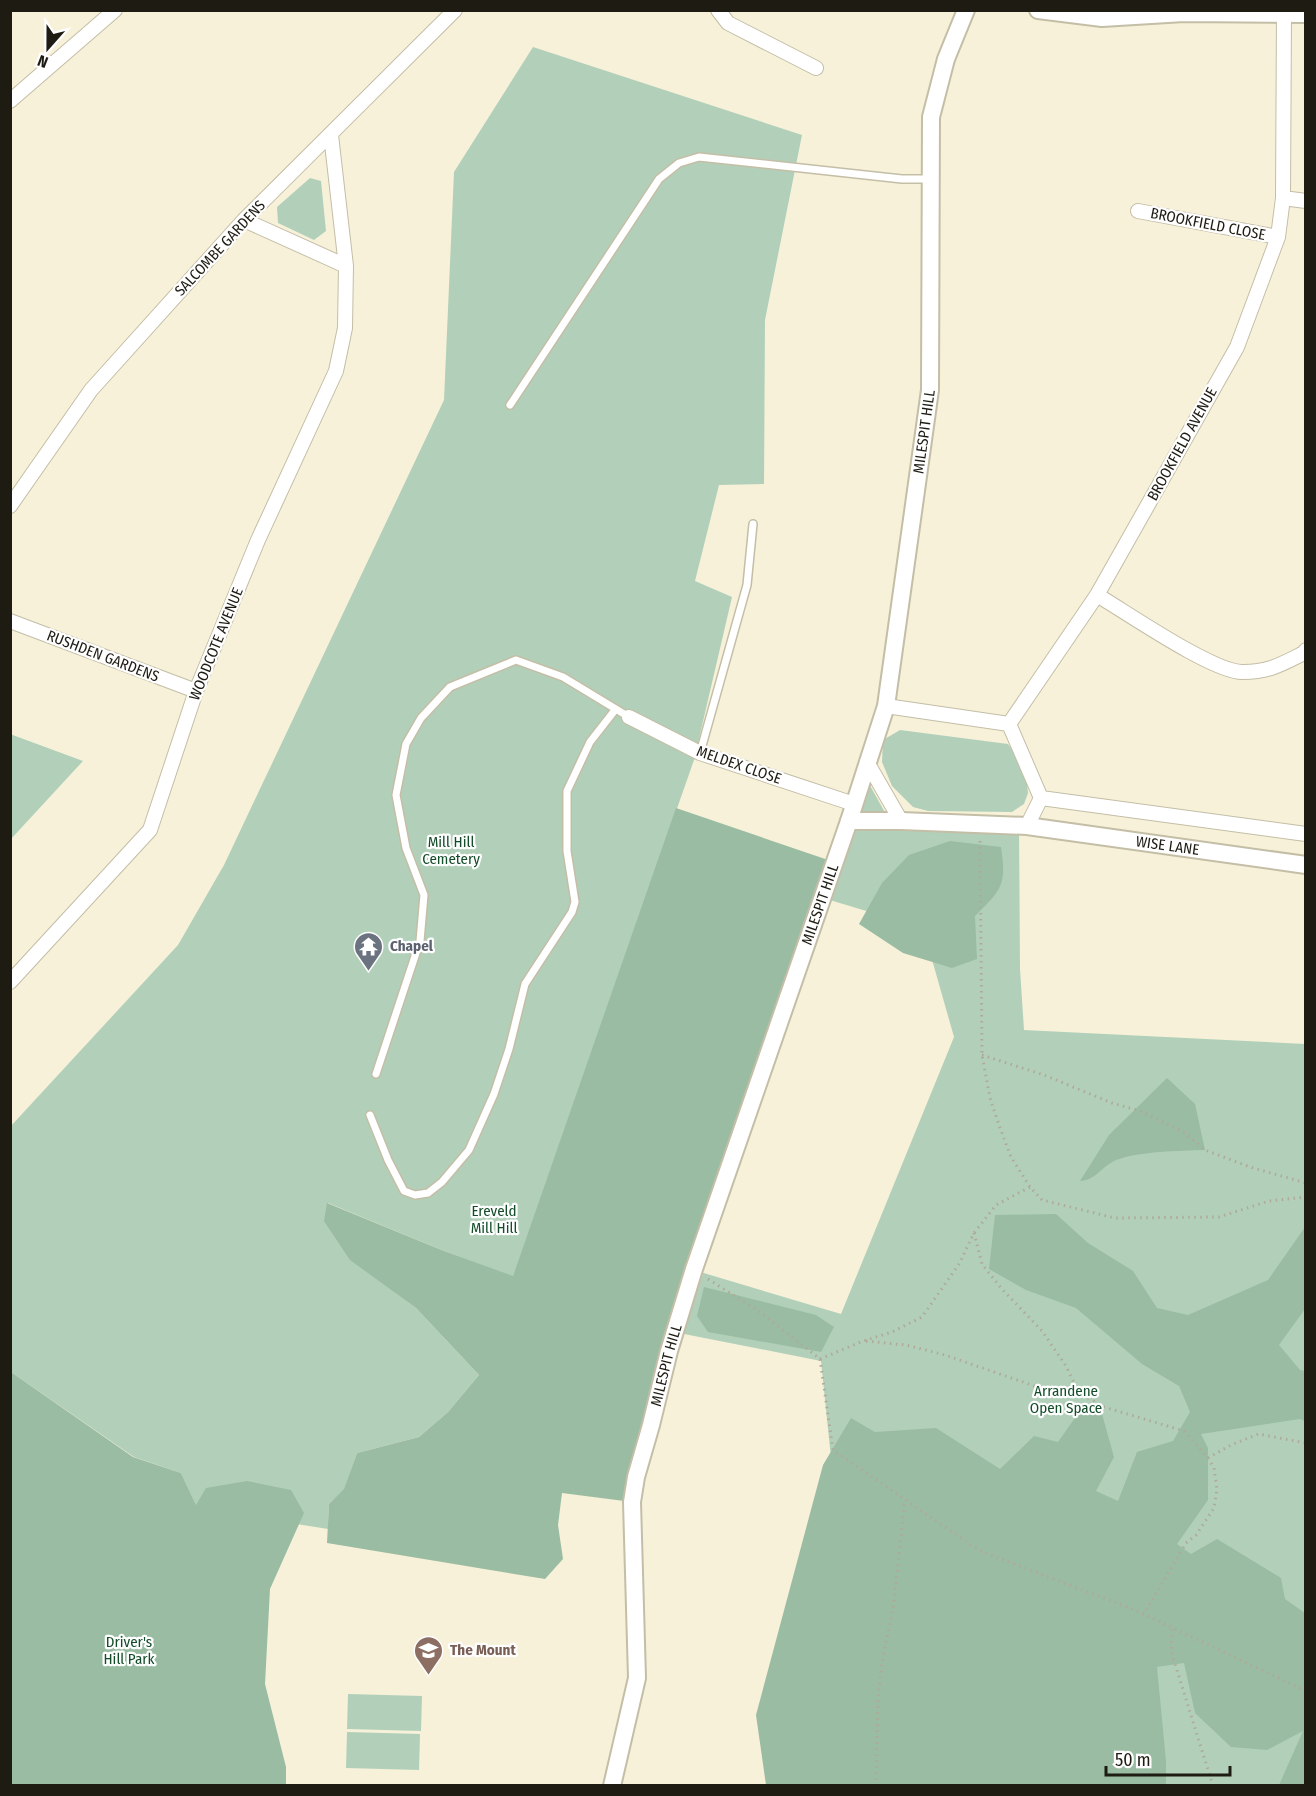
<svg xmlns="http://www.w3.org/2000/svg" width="1316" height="1796" viewBox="0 0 1316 1796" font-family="'Fira Sans Condensed',sans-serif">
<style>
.green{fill:#b2d0b9}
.forest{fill:#9abca2}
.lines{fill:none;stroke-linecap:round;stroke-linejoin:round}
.service-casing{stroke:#c4bea7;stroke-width:10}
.minor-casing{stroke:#c4bea7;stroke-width:16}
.tertiary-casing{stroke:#c4bea7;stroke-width:20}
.path{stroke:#aeaa97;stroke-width:3;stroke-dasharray:1.5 4.5;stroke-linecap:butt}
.service{stroke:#fff;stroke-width:7}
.minor{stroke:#fff;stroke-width:14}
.tertiary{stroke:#fff;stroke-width:16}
.labels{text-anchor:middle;stroke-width:4.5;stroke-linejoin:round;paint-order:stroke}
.street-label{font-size:15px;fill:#1d1b12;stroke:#fefefe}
.park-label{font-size:15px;fill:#134c29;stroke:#fefefe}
.worship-label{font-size:15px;font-weight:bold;fill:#5b616d;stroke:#fefefe;text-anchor:start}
.education-label{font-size:15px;font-weight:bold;fill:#785e54;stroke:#fefefe;text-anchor:start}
</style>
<rect width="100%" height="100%" fill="#f7f1d9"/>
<path class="green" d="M533 47 802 135 765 320 764 484 719 485 695 581 732 597 694 760 513 1277 444 1251 328 1203 350 1259 416 1308 479 1375 448 1412 419 1437 357 1453 344 1490 329 1504 328 1529 246 1516 199 1512 181 1473 134 1457 11 1372 10 1127 178 945 224 865 444 400 454 172Z
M310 178 321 181 326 231 314 240 278 223 277 207Z
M900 730 1008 744 1025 766 1028 793 1024 804 1012 812 928 811 913 807 892 786 882 762 883 740Z
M10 734 83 761 11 839H10Z
M868 782 887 816 860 817Z
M848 822 1019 825 1020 969 1024 1030 1305 1044V1785H796L833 1477 821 1361 679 1333 697 1271 841 1314 954 1037 923 928 823 898Z
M348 1694 422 1696 421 1731 347 1729Z
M347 1732 420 1734 419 1770 346 1768Z"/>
<path class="forest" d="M676 808 834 862 694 1269 632 1502 562 1493 558 1525 563 1559 545 1579 327 1543 329 1504 344 1489 357 1453 419 1437 448 1412 479 1375 416 1308 350 1260 324 1221 327 1203 444 1251 513 1276Z
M950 841 1001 847C1007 886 1001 890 975 916L977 959 952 968 903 953 859 924 882 883 909 855Z
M1167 1078 1195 1104 1205 1150C1178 1151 1141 1151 1116 1160 1102 1166 1095 1181 1080 1181L1109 1135Z
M1056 1214 1088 1243 1133 1271 1157 1308 1188 1315 1268 1280 1305 1227V1309L1279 1345 1300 1370 1305 1371V1421L1300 1419 1201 1434 1208 1448V1500L1177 1544 1191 1554 1217 1539 1281 1578 1285 1599 1305 1613V1785H1279L1303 1731 1267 1750 1231 1747 1195 1713 1184 1663 1157 1667 1166 1761V1785H766L756 1715 823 1465 851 1418 875 1432 936 1428 1000 1469 1034 1436 1058 1442 1084 1405 1102 1414 1114 1457 1096 1491 1118 1501 1137 1452 1173 1441 1190 1412 1179 1386 1142 1364 1076 1308 1026 1290 989 1269 995 1215Z
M704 1287 816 1315 834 1327 821 1352 708 1332 697 1316Z
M11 1372 133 1457 181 1473 196 1505 206 1488 247 1481 291 1490 304 1513 270 1589 265 1684 286 1767V1785H11Z"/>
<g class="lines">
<defs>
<path id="service" d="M510 405 659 179 679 163 699 157 902 179H931
M700 753 747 585 753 524
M376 1074 420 941 424 895 406 848 396 795 406 744 421 718 450 687 516 660 563 677 629 717
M370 1115 388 1160 404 1191 415 1195 428 1193 442 1182 469 1150 494 1094 509 1049 525 984 572 912 575 902 567 851V791L590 742 615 710"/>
<path id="minor" d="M718 10 728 23 816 68
M10 101 115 10
M1283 198 1306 201
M1138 211 1278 237
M244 220 346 266
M10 506 91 390 244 220 455 10
M1097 595C1126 612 1214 673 1243 672 1269 672 1282 664 1304 653L1306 650
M10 621 196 691
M886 706 1009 724 1097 595 1237 347 1278 237 1283 198 1284 12
M629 717 700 753 854 804
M1009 724 1041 798 1306 834
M867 762 901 821
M1027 826 1041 798
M10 982 150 830 196 691 258 540 336 371 345 328 346 266 331 135"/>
<g id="tertiary">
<path d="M1038 10 1102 18 1184 13 1306 14"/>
<path id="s1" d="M849 821H901L1027 826 1306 865"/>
<path id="s2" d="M612 1786 637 1678 632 1502 636 1477 651 1425 669 1351 694 1269 849 821 886 706 930 390 931 117 946 59 966 10"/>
</g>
</defs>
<use href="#service" class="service-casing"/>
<use href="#minor" class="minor-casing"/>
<use href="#tertiary" class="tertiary-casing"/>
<path class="path" d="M980 841 982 1055 990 1098 1000 1128 1011 1157 1030 1187 1042 1200 1115 1218 1219 1217 1269 1201 1306 1197
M982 1055 1044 1075 1112 1103 1140 1111 1185 1133 1205 1150 1250 1167 1306 1183
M974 1233 982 1264 1001 1288 1042 1331 1066 1366 1077 1389 1085 1396 1104 1407 1184 1431 1208 1458 1214 1468 1217 1489 1214 1508 1196 1535 1186 1543 1144 1614
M708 1279 760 1312 820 1359 833 1450 980 1551 1135 1610 1306 1691
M866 1341 906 1345 945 1355 1046 1390 1083 1396
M820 1359 863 1341 892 1332 922 1317 959 1264 974 1233 996 1205 1030 1187
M1208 1458 1231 1445 1258 1434 1306 1443
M1172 1629 1171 1651 1213 1786
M876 1786 878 1697 883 1657 893 1609 905 1500"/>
<use href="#service" class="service"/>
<use href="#minor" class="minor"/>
<use href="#tertiary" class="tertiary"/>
</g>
<defs>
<symbol id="temple-pin" viewBox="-11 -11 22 30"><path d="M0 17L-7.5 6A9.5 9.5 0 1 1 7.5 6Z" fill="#6b7280" stroke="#fefefe"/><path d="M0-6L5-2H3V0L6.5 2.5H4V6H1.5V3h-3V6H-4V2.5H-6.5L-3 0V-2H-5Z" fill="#fff"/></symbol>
<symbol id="school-pin" viewBox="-11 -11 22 30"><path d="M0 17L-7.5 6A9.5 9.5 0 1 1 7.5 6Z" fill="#8d6e63" stroke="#fefefe"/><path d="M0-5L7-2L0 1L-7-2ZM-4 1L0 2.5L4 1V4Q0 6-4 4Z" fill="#fff"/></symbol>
</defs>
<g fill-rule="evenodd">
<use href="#temple-pin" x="352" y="930" width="33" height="45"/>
<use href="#school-pin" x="412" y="1634" width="33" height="45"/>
</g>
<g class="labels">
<g class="street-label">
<text transform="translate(1208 224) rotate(11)" y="5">BROOKFIELD CLOSE</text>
<text transform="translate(220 248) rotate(-47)" y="5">SALCOMBE GARDENS</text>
<text dy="5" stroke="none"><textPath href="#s2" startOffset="1400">MILESPIT HILL</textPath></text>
<text transform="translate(1182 444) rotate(-61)" y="5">BROOKFIELD AVENUE</text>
<text transform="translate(216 644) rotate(-68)" y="5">WOODCOTE AVENUE</text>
<text transform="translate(103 656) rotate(21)" y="5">RUSHDEN GARDENS</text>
<text transform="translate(739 765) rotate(19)" y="5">MELDEX CLOSE</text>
<text dy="5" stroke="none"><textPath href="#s1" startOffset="320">WISE LANE</textPath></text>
<text dy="5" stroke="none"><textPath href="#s2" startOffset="914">MILESPIT HILL</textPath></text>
<text dy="5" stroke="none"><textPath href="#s2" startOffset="428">MILESPIT HILL</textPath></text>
</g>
<g class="park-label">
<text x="451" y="847">Mill Hill<tspan x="451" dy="17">Cemetery</tspan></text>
<text x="494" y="1216">Ereveld<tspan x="494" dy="17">Mill Hill</tspan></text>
<text x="1066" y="1396">Arrandene<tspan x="1066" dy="17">Open Space</tspan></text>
<text x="129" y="1647">Driver's<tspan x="129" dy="17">Hill Park</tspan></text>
</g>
<g class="worship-label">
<text x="390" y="951">Chapel</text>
</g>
<g class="education-label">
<text x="450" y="1655">The Mount</text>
</g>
</g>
<rect width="1316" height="1796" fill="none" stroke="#1d1b12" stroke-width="24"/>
<g transform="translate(48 48) rotate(201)" stroke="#fefefe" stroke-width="4.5" paint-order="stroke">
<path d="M0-4.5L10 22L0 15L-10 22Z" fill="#1d1b12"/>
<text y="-9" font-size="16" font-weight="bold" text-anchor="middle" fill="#1d1b12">N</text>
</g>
<path d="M1106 1766v9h124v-9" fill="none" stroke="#1d1b12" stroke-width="3"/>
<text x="1115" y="1766" font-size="18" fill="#1d1b12" stroke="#fefefe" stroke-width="4.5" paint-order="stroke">50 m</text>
</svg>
